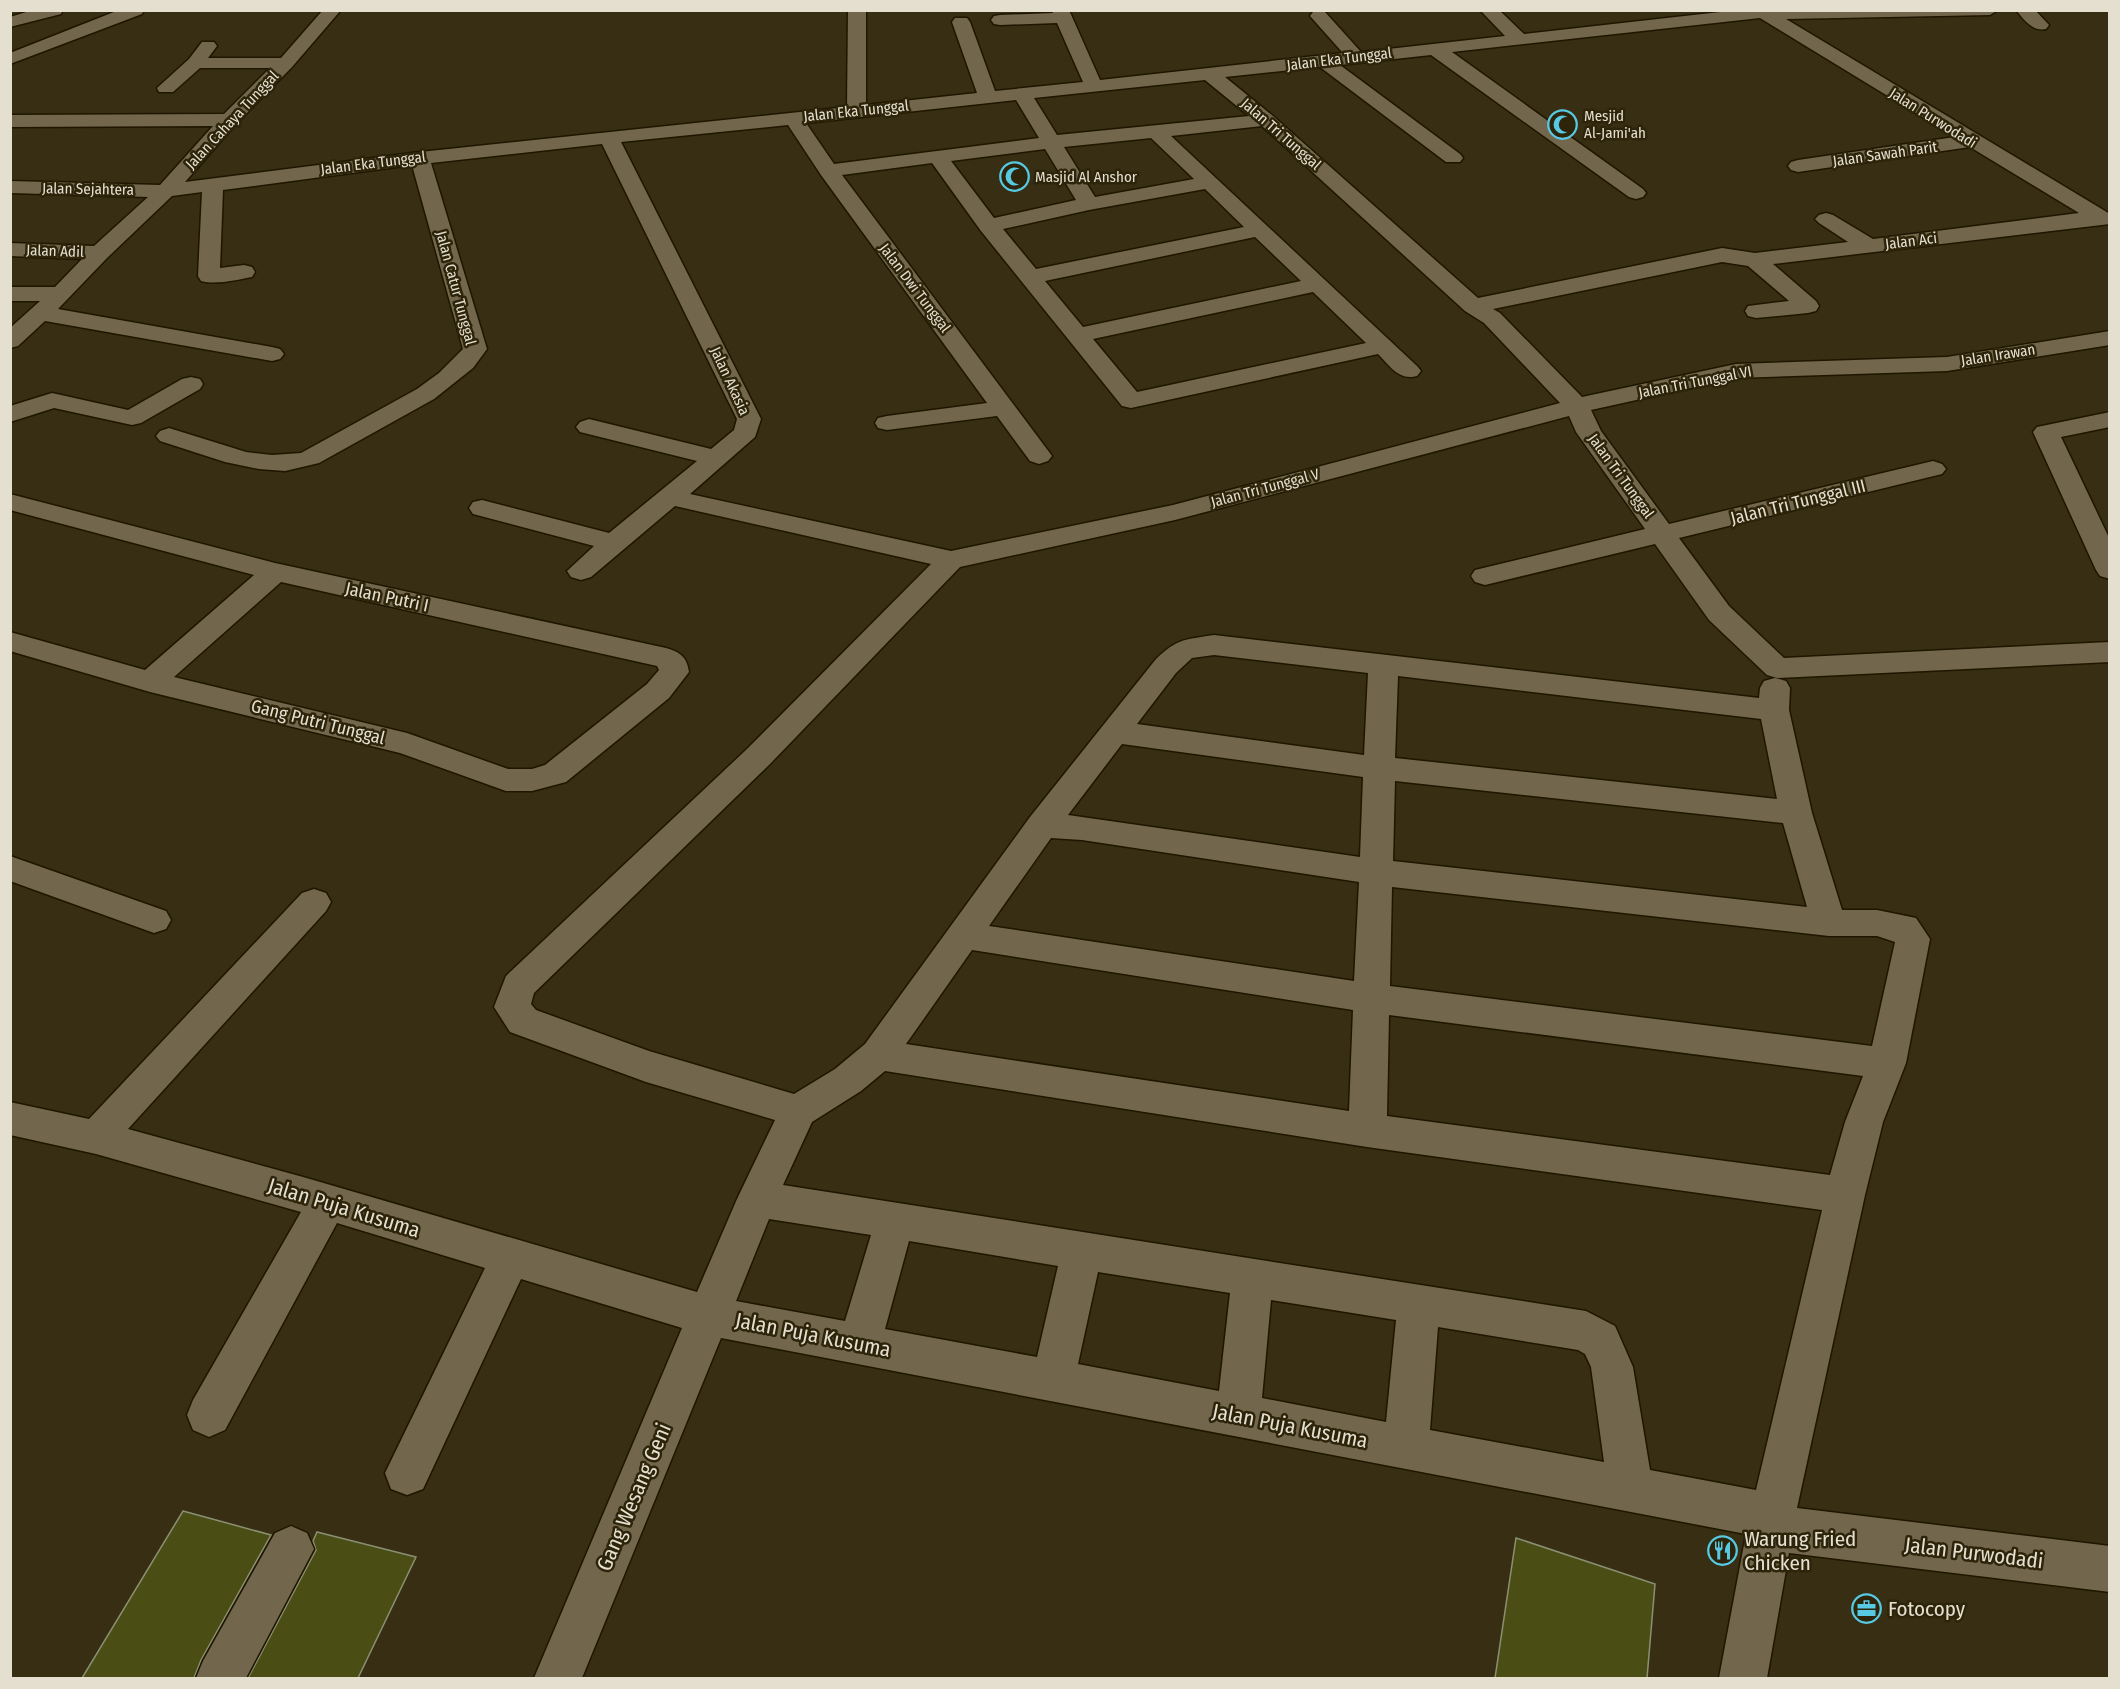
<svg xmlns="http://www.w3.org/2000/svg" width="2120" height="1689" viewBox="0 0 2120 1689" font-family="'Fira Sans Condensed',sans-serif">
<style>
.building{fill:#4a4e15;stroke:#8c9073;stroke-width:1.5}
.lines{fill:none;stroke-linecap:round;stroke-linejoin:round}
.minor-casing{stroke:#1f1600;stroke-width:3}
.minor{fill:#72674c;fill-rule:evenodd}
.labels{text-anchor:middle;stroke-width:5;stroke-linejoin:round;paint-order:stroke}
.far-street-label{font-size:15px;fill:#e5dfd0;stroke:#2d240a}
.far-poi-label{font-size:15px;fill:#e5dfd0;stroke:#2d240a;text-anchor:start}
.street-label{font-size:18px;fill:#e5dfd0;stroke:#2d240a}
.near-street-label{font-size:21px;fill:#e5dfd0;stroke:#2d240a}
.near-poi-label{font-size:21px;fill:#e5dfd0;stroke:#2d240a;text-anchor:start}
</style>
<rect width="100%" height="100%" fill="#372e14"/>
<path class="building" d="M183 1511 271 1535 201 1660 194 1678H82Z
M317 1532 416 1557 358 1678H248L316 1550 313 1541Z
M1516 1538 1655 1584 1647 1678H1495Z"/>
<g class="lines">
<defs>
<path id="minor" d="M33 10H63L61 14 10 27V17Z
M119 10H144L142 14 10 64V53Z
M323 10H341L292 67 236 124 185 182 420 152 847 107 848 10H866V105L977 93 952 22 955 18H967L970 22 995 91 1083 82 1057 23 1000 25 994 24 991 20 994 16 1000 15 1053 13 1052 10H1069L1100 80 1343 53 1310 16 1313 12H1325L1361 52 1505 36 1480 10H1499L1524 34 1738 10H1998L1990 15 1786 19 2110 214V224L1773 264 1816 301 1819 306 1816 311 1808 313 1756 318 1748 316 1745 311 1748 306 1789 301 1748 266 1722 262 1493 309 1500 313 1582 397 1736 364 1947 357 2110 331V345L1947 371 1736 378 1591 410 1601 431 1669 524 1933 461 1942 464 1946 469 1942 474 1679 538 1729 606 1784 658 2110 642V662L1777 678 1767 675 1709 620 1655 544 1485 585 1475 582 1471 576 1475 570 1645 529 1576 432 1569 416 1175 520 960 567 769 765 534 993 531 1004 536 1010 649 1051 794 1094 835 1069 865 1044 1030 817 1156 659C1178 638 1184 640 1214 635L1759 698 1760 688 1764 681 1775 678 1786 681 1790 688 1789 710 1812 813 1842 910H1877L1916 918 1930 939 1906 1063 1883 1122 1865 1195 1797 1508 2110 1546V1592L1789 1553 1767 1678H1719L1746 1534 721 1338 582 1678H534L682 1328 521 1279 423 1489 407 1495 391 1489 385 1473 485 1268 337 1223 225 1430 209 1437 193 1430 187 1415 193 1400 301 1212 96 1154 10 1135V1102L89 1119 302 893 314 889 326 893 331 902 326 911 128 1129 303 1177 697 1292 737 1199 775 1120 646 1082 510 1032 494 1007 506 976 747 749 931 564 675 506 591 577 581 580 571 577 567 571 594 546 473 514 469 508 473 502 482 500 609 533 697 461 580 432 576 427 580 422 589 419 711 449 734 430 737 419 602 144 431 163 487 349 473 368 434 399 319 463 285 471 259 469 225 462 160 441 156 436 160 431 169 428 246 452 272 455 301 453 417 389 439 373 463 349 412 165 223 190 220 268 244 265 252 267 255 272 252 277C237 280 216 285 201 281L198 276 202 192 172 196 107 258 58 309 272 347 280 349 284 354 280 359 272 361 45 321 18 346 10 348V328L40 301H10V287H55L82 259 10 256V243L94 246 148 197 10 193V181L160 185 213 126 10 127V115L224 114 270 68H200L173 92H159L157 88 189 59 202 42H214L217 46 208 58H281ZM1760 18 1955 137 1798 160 1791 162 1788 166 1791 170 1798 172 1970 147 2079 213 1873 239 1833 215 1826 213 1819 215 1815 219 1819 223 1848 242 1755 253 1722 248 1478 298 1273 116 1225 77 1320 67 1446 162H1460L1463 158 1460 154 1340 65 1431 55 1629 197 1636 199 1643 197 1646 193 1643 189 1452 52ZM1205 80 1249 116 1057 135 1034 98ZM1016 100 1039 138 834 164 806 123ZM788 125 821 175 987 403 887 416 878 418 875 423 878 428 887 430 997 416 1030 461 1039 464 1048 461 1052 456 842 175 932 163 981 231 1122 406 1131 408 1378 354C1390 366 1399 381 1417 376L1421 371 1417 366 1171 136 1262 126 1465 311 1484 323 1560 403 1173 505 951 551 690 494 755 437 761 419 621 142ZM1151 138 1194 179 1095 197 1064 147ZM1045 149 1076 200 994 218 951 161ZM1205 189 1244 227 1036 269 1003 229 1089 210ZM1255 237 1301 281 1083 327 1045 281ZM1313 292 1366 343 1137 392 1093 339ZM1214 655 1368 673 1364 755 1137 724 1176 673 1192 658ZM1398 676 1761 719 1777 799 1395 758ZM1122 744 1363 777 1360 857 1068 815ZM1395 781 1783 823 1807 907 1393 861ZM1051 838 1082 840 1359 882 1354 981 989 926ZM1392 887 1829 936H1877L1895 942 1872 1046 1390 986ZM972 950 1353 1010 1349 1111 906 1044ZM1389 1015 1863 1076 1845 1122 1830 1175 1387 1116ZM885 1071 1367 1147 1822 1210 1756 1490 1650 1470 1633 1367 1615 1326 1586 1311 783 1185 812 1122 861 1091ZM769 1219 871 1235 845 1321 736 1301ZM909 1241 1058 1266 1037 1357 885 1329ZM1098 1272 1230 1293 1219 1391 1078 1364ZM1271 1300 1396 1320 1386 1422 1262 1398ZM1438 1327 1578 1350 1585 1354 1591 1367 1604 1462 1430 1430Z
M2016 10H2035L2049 25 2046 29C2033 32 2024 20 2016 10Z
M191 377 200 379 203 384 200 389 141 423 132 425 54 408 10 422V406L52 393 128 410 182 379Z
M2110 412V427L2061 437 2110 540V579L2100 576 2096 570 2033 432 2037 427Z
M10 494 275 563 666 648C680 652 687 657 689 672L669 698 566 782 532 791H506L400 753 150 692 10 651V632L145 670 254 575 10 510ZM281 582 657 666 659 670 647 684 545 765 532 769H508L407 733 174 677Z
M10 856 166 911 171 920 166 929 154 933 10 881Z
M291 1526 307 1533 314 1549 246 1678H196L203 1661 275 1533Z"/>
</defs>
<use href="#minor" class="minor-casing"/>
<use href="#minor" class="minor"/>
</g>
<defs>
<symbol id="mosque-ring" viewBox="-11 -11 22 22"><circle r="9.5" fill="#2d240a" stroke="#57c9e3" stroke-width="1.5"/><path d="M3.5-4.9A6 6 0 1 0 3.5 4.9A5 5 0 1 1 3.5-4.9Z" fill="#57c9e3"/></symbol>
<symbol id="restaurant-ring" viewBox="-11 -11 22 22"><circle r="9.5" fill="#2d240a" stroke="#57c9e3" stroke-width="1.5"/><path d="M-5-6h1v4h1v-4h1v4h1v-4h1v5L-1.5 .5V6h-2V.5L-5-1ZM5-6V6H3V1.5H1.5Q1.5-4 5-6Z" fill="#57c9e3"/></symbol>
<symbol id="office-ring" viewBox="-11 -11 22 22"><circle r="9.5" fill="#2d240a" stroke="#57c9e3" stroke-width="1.5"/><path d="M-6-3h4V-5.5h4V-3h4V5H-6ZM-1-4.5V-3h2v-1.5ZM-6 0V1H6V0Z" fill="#57c9e3"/></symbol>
</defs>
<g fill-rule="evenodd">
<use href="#mosque-ring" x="1546" y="108" width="33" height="33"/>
<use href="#mosque-ring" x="998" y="160" width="33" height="33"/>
<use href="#restaurant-ring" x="1706" y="1534" width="33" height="33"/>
<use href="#office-ring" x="1850" y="1592" width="33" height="33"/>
</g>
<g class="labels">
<g class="far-street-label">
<text transform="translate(1339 59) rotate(-7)" y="5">Jalan Eka Tunggal</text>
<text transform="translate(856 111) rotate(-6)" y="5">Jalan Eka Tunggal</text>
<text transform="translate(1933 118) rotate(32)" y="5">Jalan Purwodadi</text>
<text transform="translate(232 120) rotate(-47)" y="5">Jalan Cahaya Tunggal</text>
<text transform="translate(1281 134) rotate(41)" y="5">Jalan Tri Tunggal</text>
<text transform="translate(1885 154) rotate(-8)" y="5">Jalan Sawah Parit</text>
<text transform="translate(373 163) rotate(-7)" y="5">Jalan Eka Tunggal</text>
<text transform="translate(88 189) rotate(1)" y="5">Jalan Sejahtera</text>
<text transform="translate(1911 241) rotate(-7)" y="5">Jalan Aci</text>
<text transform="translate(55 251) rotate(2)" y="5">Jalan Adil</text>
<text transform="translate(456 288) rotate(75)" y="5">Jalan Catur Tunggal</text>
<text transform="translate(915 288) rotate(53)" y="5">Jalan Dwi Tunggal</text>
<text transform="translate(1998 355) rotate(-9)" y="5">Jalan Irawan</text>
<text transform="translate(730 381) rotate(65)" y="5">Jalan Akasia</text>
<text transform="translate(1695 382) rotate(-11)" y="5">Jalan Tri Tunggal VI</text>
<text transform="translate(1621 476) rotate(54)" y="5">Jalan Tri Tunggal</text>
<text transform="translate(1265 488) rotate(-15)" y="5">Jalan Tri Tunggal V</text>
</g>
<g class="far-poi-label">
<text x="1584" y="121">Mesjid<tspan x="1584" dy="17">Al-Jami'ah</tspan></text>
<text x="1035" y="182">Masjid Al Anshor</text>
</g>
<g class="street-label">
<text transform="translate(1798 502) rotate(-14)" y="6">Jalan Tri Tunggal III</text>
<text transform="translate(387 597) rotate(12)" y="6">Jalan Putri I</text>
<text transform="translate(318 722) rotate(14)" y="6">Gang Putri Tunggal</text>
</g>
<g class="near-street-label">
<text transform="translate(344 1208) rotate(17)" y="7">Jalan Puja Kusuma</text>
<text transform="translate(813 1335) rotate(11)" y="7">Jalan Puja Kusuma</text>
<text transform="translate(1290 1426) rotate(11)" y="7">Jalan Puja Kusuma</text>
<text transform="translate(634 1497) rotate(-67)" y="7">Gang Wesang Geni</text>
<text transform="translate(1974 1553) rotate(7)" y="7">Jalan Purwodadi</text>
</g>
<g class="near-poi-label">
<text x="1744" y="1546">Warung Fried<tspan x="1744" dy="24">Chicken</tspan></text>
<text x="1888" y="1616">Fotocopy</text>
</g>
</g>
<rect width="2120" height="1689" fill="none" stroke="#e5dfd0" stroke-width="24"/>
</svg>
